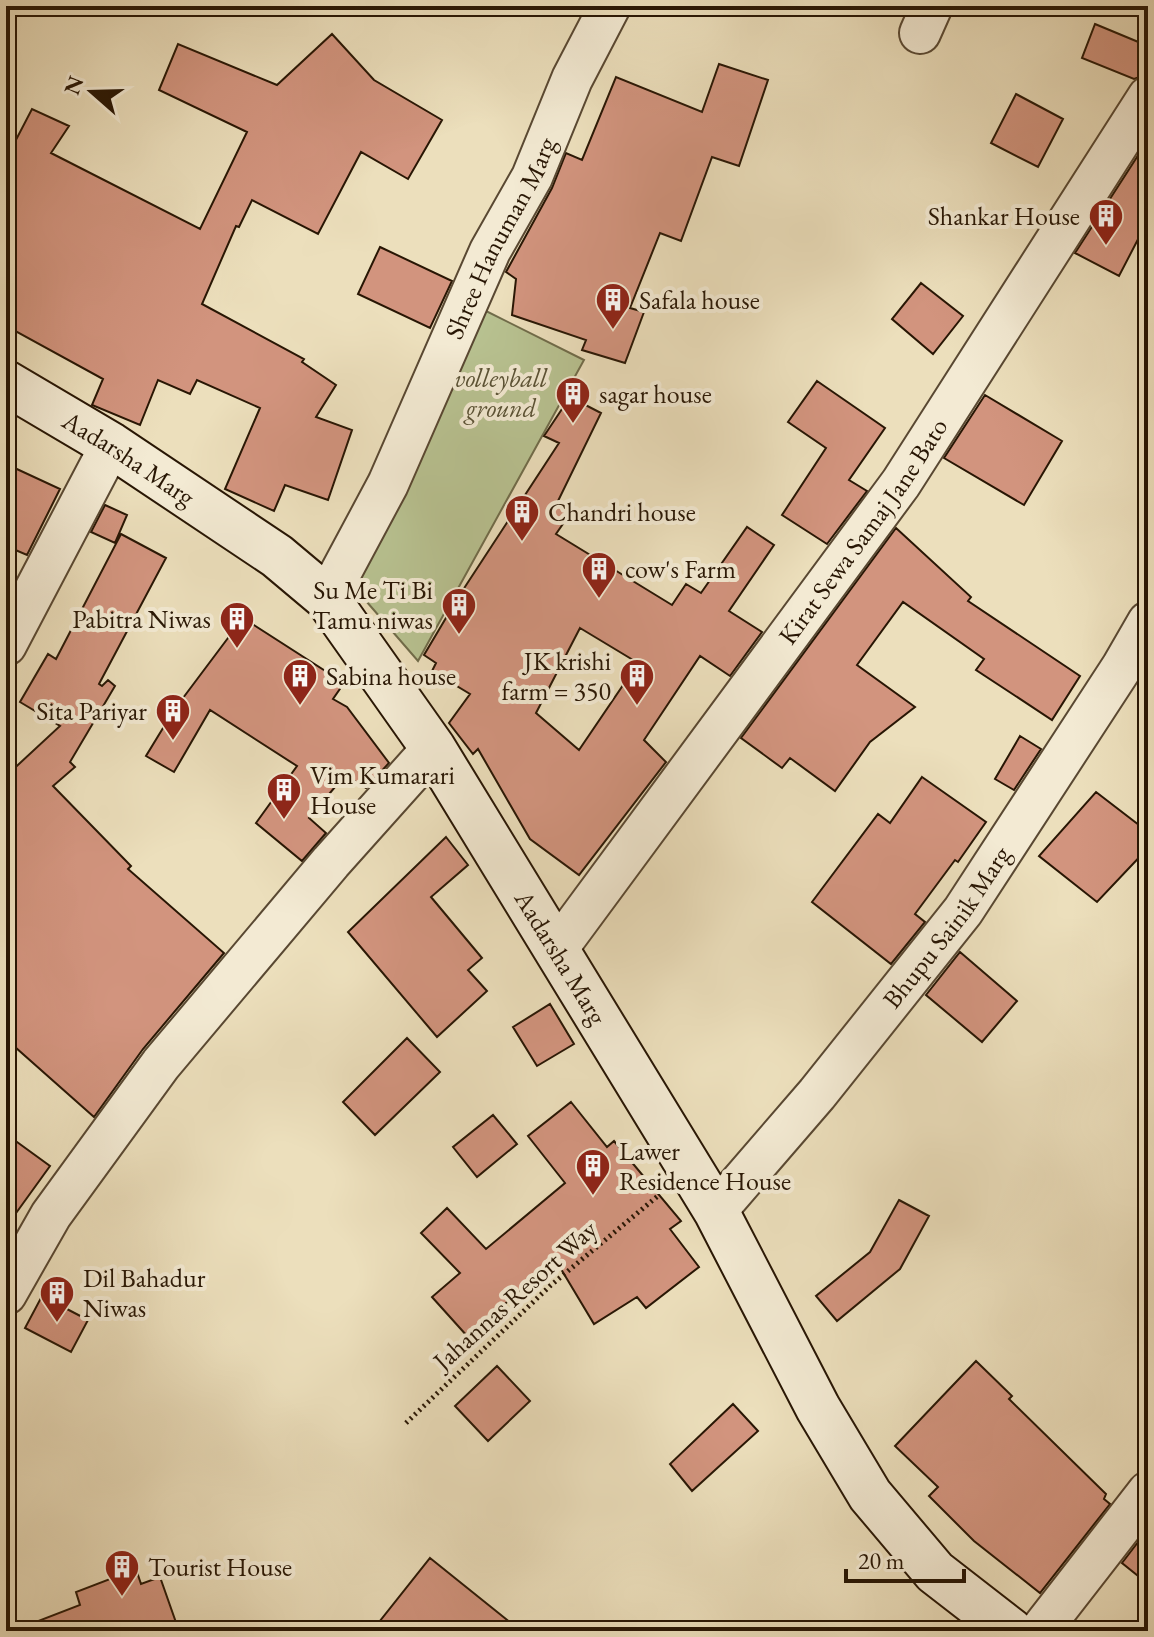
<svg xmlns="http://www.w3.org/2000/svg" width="1154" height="1637" viewBox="0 0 1154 1637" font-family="'EB Garamond',serif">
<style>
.green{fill:#b8c291;stroke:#706c4a;stroke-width:2}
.building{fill:#d2947e;stroke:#281604;stroke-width:2;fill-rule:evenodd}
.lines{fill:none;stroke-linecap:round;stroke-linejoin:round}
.minor-casing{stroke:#594832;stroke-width:44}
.secondary-casing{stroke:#281604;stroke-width:48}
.path{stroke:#281604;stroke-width:5;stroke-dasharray:2 4;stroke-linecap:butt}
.minor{stroke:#f3ead3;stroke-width:40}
.secondary{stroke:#f3ead3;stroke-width:44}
.labels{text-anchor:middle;stroke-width:8;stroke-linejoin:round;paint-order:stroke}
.poi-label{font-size:26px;fill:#281604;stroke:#f3ead3;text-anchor:start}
.street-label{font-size:26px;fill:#281604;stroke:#f3ead3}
.park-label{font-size:26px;font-style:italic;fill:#5a5235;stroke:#f3ead3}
</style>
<rect width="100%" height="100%" fill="#ecdfbc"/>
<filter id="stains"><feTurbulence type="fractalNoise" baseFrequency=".0025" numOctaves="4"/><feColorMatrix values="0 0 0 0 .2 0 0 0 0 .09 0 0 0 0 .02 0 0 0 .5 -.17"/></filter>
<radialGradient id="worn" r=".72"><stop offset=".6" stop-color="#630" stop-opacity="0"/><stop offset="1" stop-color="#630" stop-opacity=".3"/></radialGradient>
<path class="green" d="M480 308 584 360 418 661 347 579Z"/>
<path class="building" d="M1095 24 1148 46V74L1134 79 1082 58Z
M332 34 374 80 442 120 408 179 361 152 318 234 252 200 239 227 236 226 202 304 304 359 302 362 336 385 316 417 352 430 328 500 285 485 274 511 225 489 260 408 197 380 190 394 158 380 140 425 92 405 103 379 6 326V159L32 109 69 126 51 153 200 229 247 132 159 90 178 44 277 85Z
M719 64 768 80 739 166 712 157 681 241 660 233 630 308 644 312 625 363 582 350 586 340 512 315 516 279 506 272 552 188 566 153 582 160 616 77 702 112Z
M1016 94 1063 119 1038 167 991 143Z
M1148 140V220L1119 276 1075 253Z
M380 247 452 281 430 328 358 294Z
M921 283 963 316 933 354 892 319Z
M817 381 885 428 849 480 867 491 827 544 782 515 826 448 788 422Z
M985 395 1062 441 1024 505 944 458Z
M570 397 601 413 558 501 574 508 556 534 672 605 686 584 701 593 747 527 774 545 729 611 762 632 730 676 700 656 644 740 666 762 579 875 530 839 478 749 473 754 449 723 470 694 432 671 436 663 424 655 459 596 559 443 544 436ZM580 628 638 663 579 750 536 713Z
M6 464 60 489 27 555 6 546Z
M105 505 127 515 115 543 91 532Z
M896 528 971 597 968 601 1080 676 1052 720 976 670 984 659 903 602 857 665 915 707 870 742 835 791 790 758 782 768 741 738Z
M121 534 166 558 99 684 102 686 108 680 115 686 70 762 75 767 53 786 131 866 128 869 224 953 143 1049 94 1117 6 1039V776L60 726 20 702 48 654 56 659Z
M243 618 344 683 333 699 347 707 389 763 366 788 345 775 309 818 326 833 302 861 256 823 297 766 210 710 174 772 146 756 174 710Z
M1020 736 1041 749 1014 790 995 779Z
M922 777 986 822 958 862 955 860 915 914 925 922 891 964 812 902 878 814 890 823Z
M1096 792 1148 832V848L1097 902 1039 856Z
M446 837 468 865 431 897 482 958 468 970 487 991 437 1037 348 932Z
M960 952 1017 1001 982 1042 926 995Z
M550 1004 574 1044 537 1066 513 1027Z
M407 1038 440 1072 375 1135 343 1102Z
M571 1102 607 1147 614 1141 681 1221 670 1229 699 1267 646 1308 637 1297 594 1324 555 1259 468 1337 432 1297 460 1273 421 1233 447 1208 486 1249 565 1183 528 1136Z
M493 1115 517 1144 477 1177 453 1147Z
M6 1134 50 1166 6 1227Z
M899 1200 929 1216 900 1269 837 1321 816 1296 870 1252Z
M42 1296 88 1320 71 1352 25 1328Z
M976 1361 1012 1396 1009 1399 1106 1494 1104 1499 1110 1504 1040 1593 974 1541 929 1496 938 1487 895 1446Z
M497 1366 530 1401 488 1441 455 1406Z
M733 1404 758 1431 692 1491 670 1464Z
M1145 1533 1148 1535V1584L1122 1563Z
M430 1558 521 1631H372Z
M136 1569 141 1584 160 1577 179 1631H21L20 1628 80 1605 76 1592Z"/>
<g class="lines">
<defs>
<g id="minor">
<path d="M920 33 932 6"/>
<path id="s1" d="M327 598 388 484 490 251 532 177 572 79 610 6"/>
<path d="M6 645 111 445"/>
<path id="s2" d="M557 949 901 483 1148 97"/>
<path id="s3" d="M716 1211 817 1094 963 911 1122 667 1148 622"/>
<path d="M6 1294 51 1215 161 1064 331 862 433 748"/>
<path d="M1040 1631 1148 1492"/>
</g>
<g id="secondary">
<path id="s4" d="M6 383 111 445 277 556 327 598 433 748 716 1211 818 1408 870 1495 935 1572 1011 1631"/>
</g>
</defs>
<use href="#minor" class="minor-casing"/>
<use href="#secondary" class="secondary-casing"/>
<path class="path" d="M406 1423 550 1286 659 1195"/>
<use href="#minor" class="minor"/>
<use href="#secondary" class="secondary"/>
</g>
<defs>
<symbol id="building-pin" viewBox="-11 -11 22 30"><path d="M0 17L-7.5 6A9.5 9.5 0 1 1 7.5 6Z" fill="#8f2418" stroke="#f3ead3"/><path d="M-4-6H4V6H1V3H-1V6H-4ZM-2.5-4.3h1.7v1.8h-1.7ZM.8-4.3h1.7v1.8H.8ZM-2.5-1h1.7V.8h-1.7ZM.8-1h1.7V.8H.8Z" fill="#fff"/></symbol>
</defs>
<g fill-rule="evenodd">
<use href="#building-pin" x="1086" y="196" width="40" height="54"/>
<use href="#building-pin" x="593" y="280" width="40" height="54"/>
<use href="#building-pin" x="553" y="374" width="40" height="54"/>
<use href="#building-pin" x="502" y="492" width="40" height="54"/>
<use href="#building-pin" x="579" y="549" width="40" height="54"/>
<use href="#building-pin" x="439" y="585" width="40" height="54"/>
<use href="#building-pin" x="217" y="599" width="40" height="54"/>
<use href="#building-pin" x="280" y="656" width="40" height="54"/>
<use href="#building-pin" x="617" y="656" width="40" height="54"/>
<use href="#building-pin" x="153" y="691" width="40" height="54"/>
<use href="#building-pin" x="264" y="770" width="40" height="54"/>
<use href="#building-pin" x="573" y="1146" width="40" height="54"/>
<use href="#building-pin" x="37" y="1273" width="40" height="54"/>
<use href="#building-pin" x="102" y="1547" width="40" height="54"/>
</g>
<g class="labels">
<g class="poi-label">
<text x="1080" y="225" text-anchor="end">Shankar House</text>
<text x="639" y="309">Safala house</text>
<text x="599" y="403">sagar house</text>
<text x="548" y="521">Chandri house</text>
<text x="625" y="578">cow's Farm</text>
<text x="433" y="599" text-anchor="end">Su Me Ti Bi<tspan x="433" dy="30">Tamu niwas</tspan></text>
<text x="211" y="628" text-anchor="end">Pabitra Niwas</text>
<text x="611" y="670" text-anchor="end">JK krishi<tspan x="611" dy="30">farm = 350</tspan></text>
<text x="326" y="685">Sabina house</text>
<text x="147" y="720" text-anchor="end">Sita Pariyar</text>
<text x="310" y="784">Vim Kumarari<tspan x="310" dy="30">House</tspan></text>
<text x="619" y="1160">Lawer<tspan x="619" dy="30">Residence House</tspan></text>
<text x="83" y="1287">Dil Bahadur<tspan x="83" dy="30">Niwas</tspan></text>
<text x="148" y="1576">Tourist House</text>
</g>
<g class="street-label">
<text dy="9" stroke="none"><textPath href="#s1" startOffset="400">Shree Hanuman Marg</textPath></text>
<text dy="9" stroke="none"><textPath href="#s4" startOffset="144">Aadarsha Marg</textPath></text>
<text dy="9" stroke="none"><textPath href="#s2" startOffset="518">Kirat Sewa Samaj Jane Bato</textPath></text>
<text dy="9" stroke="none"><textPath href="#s3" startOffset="366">Bhupu Sainik Marg</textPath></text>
<text dy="9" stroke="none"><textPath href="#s4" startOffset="816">Aadarsha Marg</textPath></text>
<text transform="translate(515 1295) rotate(-42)" y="9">Jahannas Resort Way</text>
</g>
<g class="park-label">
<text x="501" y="387">volleyball<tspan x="501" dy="30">ground</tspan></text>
</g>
</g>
<rect width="1154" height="1637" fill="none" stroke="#ecdfbc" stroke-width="32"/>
<rect x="8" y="8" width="1138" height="1621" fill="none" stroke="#281604" stroke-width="4"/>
<rect x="16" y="16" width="1122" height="1605" fill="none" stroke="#281604" stroke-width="2"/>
<g transform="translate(92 92) rotate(290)" stroke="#f3ead3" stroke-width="6" paint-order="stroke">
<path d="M0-6L14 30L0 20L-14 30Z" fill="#281604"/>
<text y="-12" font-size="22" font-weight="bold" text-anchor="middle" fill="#281604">N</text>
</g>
<path d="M846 1569v12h118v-12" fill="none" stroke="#281604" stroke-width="4"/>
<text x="858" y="1569" font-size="24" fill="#281604" stroke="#f3ead3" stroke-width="6" paint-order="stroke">20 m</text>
<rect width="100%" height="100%" filter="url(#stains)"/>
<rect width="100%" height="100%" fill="url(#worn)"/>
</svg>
